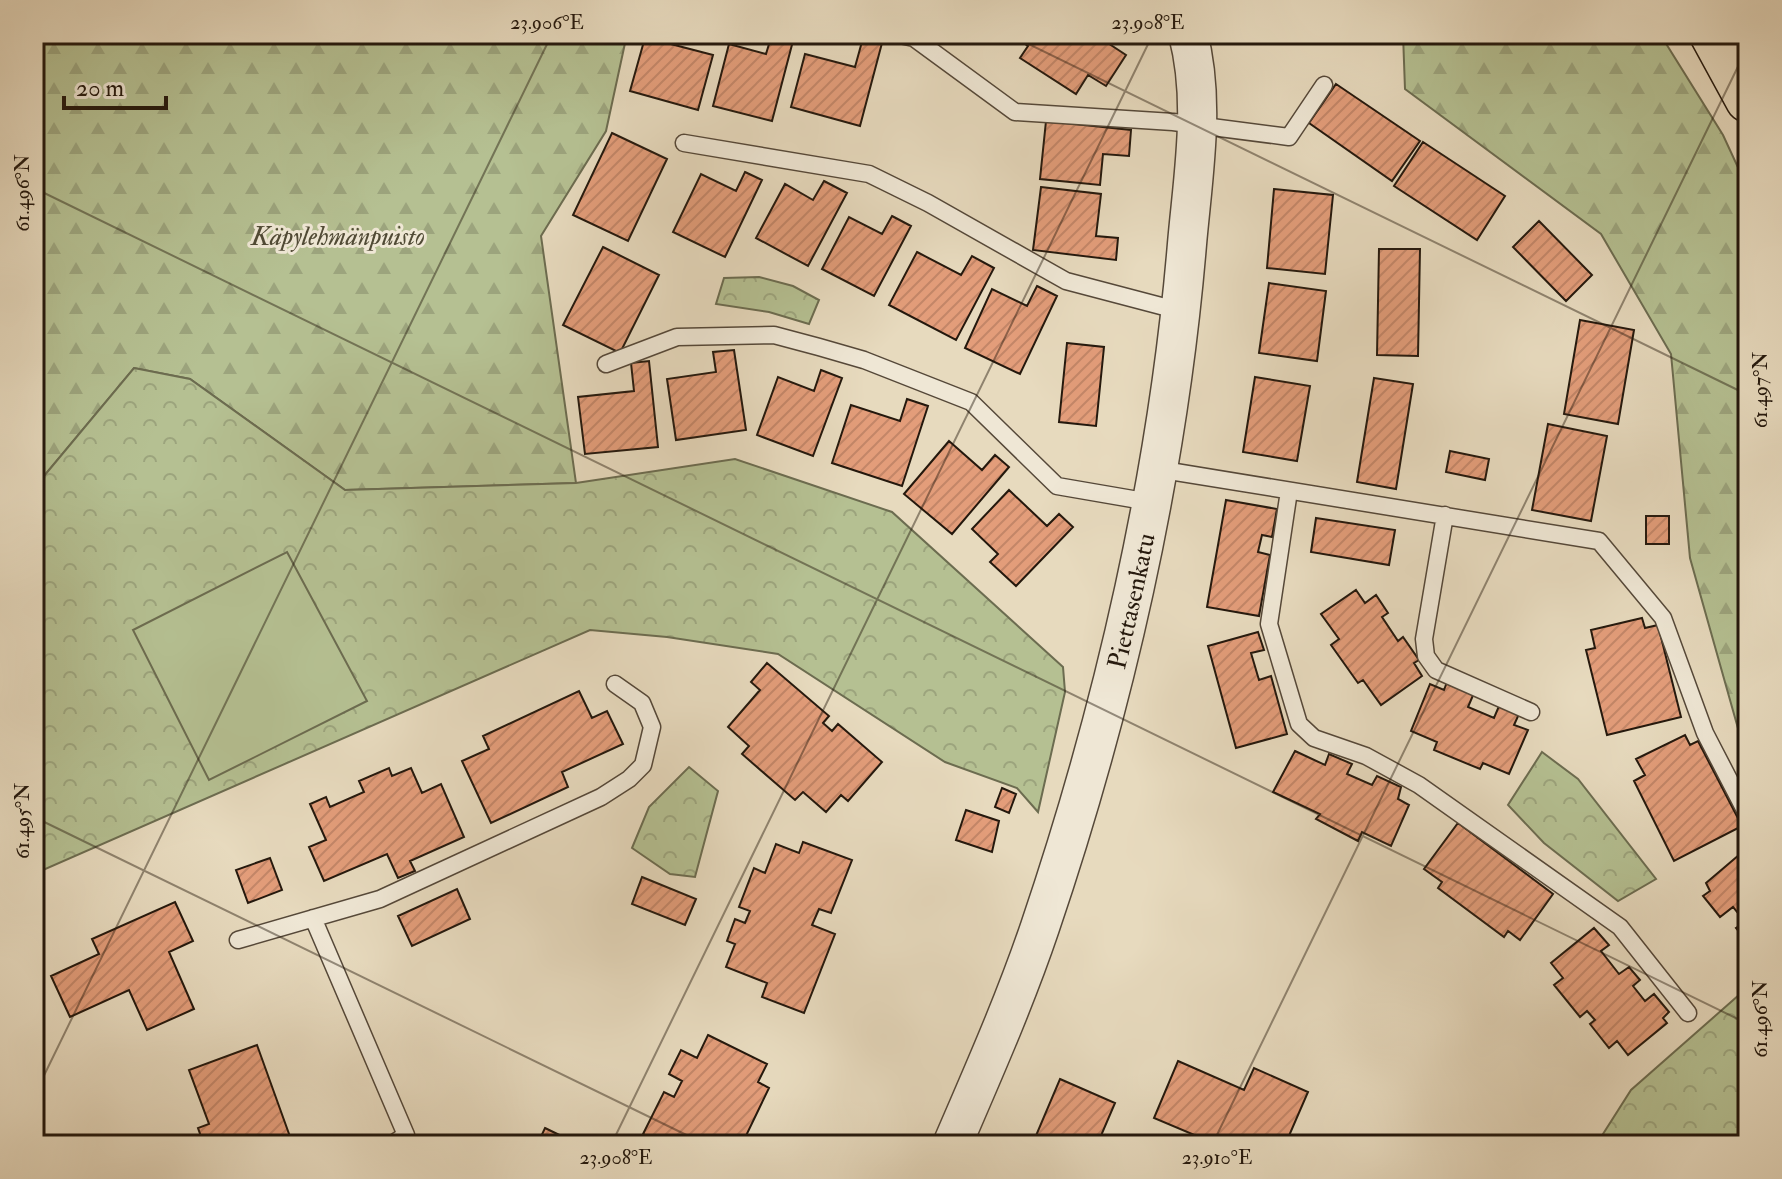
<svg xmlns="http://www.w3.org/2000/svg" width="1782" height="1179" viewBox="0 0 1782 1179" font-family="'IM FELL Double Pica',serif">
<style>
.forest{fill:url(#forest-firs);stroke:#6c6c50;stroke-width:2}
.park{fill:url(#park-crowns);stroke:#6c6c50;stroke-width:2}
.garden{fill:#b5c092;stroke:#6c6c50;stroke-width:2}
.building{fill:url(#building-hatch);stroke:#24180d;stroke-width:2}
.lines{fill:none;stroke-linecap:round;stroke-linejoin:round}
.service-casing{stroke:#554839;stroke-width:19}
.tertiary-casing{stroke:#554839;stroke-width:41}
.trunk-casing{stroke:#24180d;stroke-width:47}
.service{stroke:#efe7d5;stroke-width:16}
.tertiary{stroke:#efe7d5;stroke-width:38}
.trunk{stroke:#e7dabe;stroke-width:44}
.ticks{fill:none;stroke:#24180d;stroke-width:2;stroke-opacity:0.45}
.labels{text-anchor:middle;stroke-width:6;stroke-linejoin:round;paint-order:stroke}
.park-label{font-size:26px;font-style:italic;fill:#504a35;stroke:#efe7d5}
.street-label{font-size:26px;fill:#24180d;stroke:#efe7d5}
.neatline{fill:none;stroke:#24180d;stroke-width:3}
.ticks-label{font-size:20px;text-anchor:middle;fill:#24180d}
</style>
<defs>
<pattern id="forest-firs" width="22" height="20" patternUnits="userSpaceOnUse" patternTransform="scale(2)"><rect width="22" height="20" fill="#b5c092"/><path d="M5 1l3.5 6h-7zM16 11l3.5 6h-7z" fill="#9ca47d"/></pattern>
<pattern id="park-crowns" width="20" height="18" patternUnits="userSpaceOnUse" patternTransform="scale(2)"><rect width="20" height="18" fill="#b5c092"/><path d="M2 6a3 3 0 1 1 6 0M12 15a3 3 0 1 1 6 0" fill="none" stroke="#9ca47d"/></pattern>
<pattern id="building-hatch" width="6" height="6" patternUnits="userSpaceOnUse" patternTransform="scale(2)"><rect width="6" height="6" fill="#e39d7a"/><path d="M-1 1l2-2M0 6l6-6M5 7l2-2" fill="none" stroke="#c38668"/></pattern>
</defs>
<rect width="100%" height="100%" fill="#e7dabe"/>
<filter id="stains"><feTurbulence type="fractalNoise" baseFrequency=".0025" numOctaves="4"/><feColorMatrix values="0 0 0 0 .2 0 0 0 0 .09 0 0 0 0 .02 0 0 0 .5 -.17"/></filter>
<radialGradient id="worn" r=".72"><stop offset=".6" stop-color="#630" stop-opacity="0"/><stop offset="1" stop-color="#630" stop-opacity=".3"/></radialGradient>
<path class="forest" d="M34 34H627L606 131 541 236 576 483 345 490 190 379 134 368 34 488Z
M1403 34H1660L1723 135 1748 189V756L1741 739 1690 558 1671 354 1601 234 1405 89Z"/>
<path class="park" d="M759 277 793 286 819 300 809 324 769 312 716 304 724 278Z
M134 368 190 379 345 490 576 483 735 459 892 512 1063 667 1065 692 1038 812 1017 788 945 762 778 654 667 637 590 630 34 874V488Z
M1542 752 1578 779 1656 879 1618 901 1544 843 1508 805Z
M689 767 718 791 695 877 670 874 632 848 649 807Z
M1748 987V1145H1596L1631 1090Z"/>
<path class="garden" d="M287 552 367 701 209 780 133 630Z"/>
<path class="building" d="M646 34H665L663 42 713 55 698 110 630 91Z
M772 34 794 37 772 121 713 106 729 44 766 54Z
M1010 34H1094L1126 55 1106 86 1088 75 1076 94 1020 58 1028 46Z
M863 38 882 43 860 126 791 107 805 54 855 67Z
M1336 84 1420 141 1392 181 1309 123Z
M1046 121 1131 130 1129 156 1103 154 1100 185 1040 179Z
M612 133 667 159 628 241 573 215Z
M1423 142 1505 196 1477 240 1394 186Z
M745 172 762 180 725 257 673 232 701 174 736 191Z
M824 181 847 193 808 266 756 238 785 184 813 200Z
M1041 187 1101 194 1096 236 1118 238 1116 260 1033 250Z
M1274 189 1333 195 1325 274 1267 268Z
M892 216 911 226 874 296 822 269 849 217 882 234Z
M1539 221 1592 275 1566 301 1513 247Z
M603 247 659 275 620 353 563 325Z
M1379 249H1420L1418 356 1377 355Z
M917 252 961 275 972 256 994 268 956 340 889 305Z
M1269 283 1326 291 1317 361 1259 353Z
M1037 286 1057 296 1020 374 965 348 992 289 1027 306Z
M1580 320 1634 330 1618 424 1564 414Z
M1067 343 1104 347 1096 426 1059 422Z
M734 350 746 430 676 440 667 379 716 372 713 352Z
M649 361 658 447 585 454 578 397 634 391 631 363Z
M821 370 842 378 813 456 757 435 778 377 814 391Z
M1255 377 1310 386 1297 461 1243 452Z
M1374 378 1413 384 1396 489 1357 482Z
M907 399 928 406 902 486 832 463 851 405 900 421Z
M1548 424 1607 436 1591 521 1532 510Z
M949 441 982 470 995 455 1009 467 952 534 904 494Z
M1450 451 1489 459 1485 480 1446 472Z
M1009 490 1047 526 1059 514 1073 527 1016 586 990 562 998 554 972 529Z
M1226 500 1277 509 1272 537 1262 535 1258 552 1270 555 1259 616 1207 607Z
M1646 516H1669V544H1646Z
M1316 518 1395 530 1389 565 1311 552Z
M1356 590 1365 603 1376 595 1388 613 1382 617 1398 641 1403 637 1419 660 1414 663 1422 676 1381 705 1363 680 1358 683 1331 645 1339 639 1321 614Z
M1642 618 1645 628 1658 625 1681 717 1607 735 1586 650 1595 648 1591 630Z
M1258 632 1264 650 1251 653 1259 680 1271 676 1287 734 1236 748 1208 646Z
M767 663 829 716 823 723 832 731 838 724 882 762 848 801 841 795 826 812 803 792 795 800 742 754 749 746 728 727 760 690 751 682Z
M1447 682 1474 693 1468 707 1494 718 1499 706 1519 714 1514 725 1528 730 1509 774 1483 763 1480 769 1434 750 1437 742 1411 731 1430 684 1444 690Z
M579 691 592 718 607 711 623 744 562 772 568 787 491 823 462 761 489 749 483 736Z
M1685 735 1690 745 1698 741 1742 826 1674 861 1634 781 1645 775 1636 759Z
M1295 751 1325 765 1329 754 1352 764 1347 774 1372 785 1377 776 1401 787 1398 799 1409 805 1391 846 1362 832 1358 841 1316 819 1320 814 1273 792Z
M389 768 392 776 411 768 422 793 441 784 464 837 410 861 415 871 398 878 387 854 324 881 309 847 326 840 310 804 326 797 330 807 364 792 359 781Z
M1002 788 1016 794 1009 813 995 807Z
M966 810 999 821 992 852 956 840Z
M1458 823 1553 894 1520 940 1508 931 1504 937 1438 888 1442 882 1424 869Z
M803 842 852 860 831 913 819 909 812 925 835 934 804 1013 762 997 767 983 726 967 735 944 727 941 735 919 745 923 750 911 739 907 754 868 765 873 776 844 799 853Z
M1746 849 1748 852V943L1736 928 1745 922 1733 907 1720 917 1703 896 1710 891 1706 883Z
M270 858 282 890 248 903 236 870Z
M642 877 696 899 685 925 632 904Z
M457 889 470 919 412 946 398 916Z
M175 902 193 941 169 952 194 1009 147 1030 129 990 70 1017 51 976 99 954 92 939Z
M1594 928 1609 945 1601 951 1619 974 1629 967 1640 980 1633 986 1645 1001 1654 994 1669 1012 1663 1018 1667 1023 1628 1055 1617 1041 1609 1048 1590 1024 1595 1020 1587 1011 1580 1017 1554 985 1563 978 1551 963Z
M708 1035 767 1064 758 1082 769 1088 743 1142 731 1137 727 1145H655L657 1141 643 1134 664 1092 674 1097 682 1081 669 1074 681 1050 697 1058Z
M257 1045 293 1145H204L198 1128 209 1124 189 1070Z
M1178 1061 1244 1090 1254 1068 1308 1092 1285 1145H1218L1154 1118Z
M1060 1079 1115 1103 1097 1145H1032Z
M545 1128 580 1145H537Z"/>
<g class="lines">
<defs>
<path id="service" d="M895 34 914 38 1015 112 1173 122 1289 137 1324 85
M684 143 869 174 928 203 1066 281 1180 311
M606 364 677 337 774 335 819 347 864 360 971 402 1057 486 1150 502
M1157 469 1599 541 1663 618 1705 733 1748 816
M1289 491 1269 624 1299 724 1314 738 1366 756 1419 785 1620 927 1688 1013
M1445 515 1424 639 1426 656 1436 670 1531 712
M313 918 406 1135 391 1145
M238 940 380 899 601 797 629 779 643 765 652 727 642 703 615 684"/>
<g id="tertiary">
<path id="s1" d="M952 1145C983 1073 1015 1001 1040 927 1114 709 1168 473 1187 244 1193 175 1206 102 1188 34"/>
</g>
<path id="trunk" d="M1712 34 1748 100"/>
</defs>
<use href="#service" class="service-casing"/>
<use href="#tertiary" class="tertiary-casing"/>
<use href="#trunk" class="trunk-casing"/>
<use href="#service" class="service"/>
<use href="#tertiary" class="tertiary"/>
<use href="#trunk" class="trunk"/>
</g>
<path class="ticks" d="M1008 34 1748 395M34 188 1748 1024M34 817 707 1145M34 1096 552 34M611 1145 1153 34M1212 1145 1748 46"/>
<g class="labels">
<g class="park-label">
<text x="338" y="245">Käpylehmänpuisto</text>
</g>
<g class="street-label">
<text dy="9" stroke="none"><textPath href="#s1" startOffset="574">Piettasenkatu</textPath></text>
</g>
</g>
<rect width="1782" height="1179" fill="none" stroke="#e7dabe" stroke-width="88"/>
<path d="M64 96v12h102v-12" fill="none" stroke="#24180d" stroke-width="4"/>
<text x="76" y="96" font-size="24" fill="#24180d" stroke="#efe7d5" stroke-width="6" paint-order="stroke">20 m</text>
<rect x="44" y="44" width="1694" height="1091" class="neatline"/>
<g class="ticks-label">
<text x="547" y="29">23.906°E</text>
<text x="1148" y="29">23.908°E</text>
<text transform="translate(22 193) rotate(-90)" y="7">61.496°N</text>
<text transform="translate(1760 390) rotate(-90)" y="7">61.497°N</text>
<text transform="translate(22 821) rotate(-90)" y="7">61.495°N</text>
<text transform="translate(1760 1019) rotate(-90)" y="7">61.496°N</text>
<text x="616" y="1164">23.908°E</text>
<text x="1217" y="1164">23.910°E</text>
</g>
<rect width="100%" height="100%" filter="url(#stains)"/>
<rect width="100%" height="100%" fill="url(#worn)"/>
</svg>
